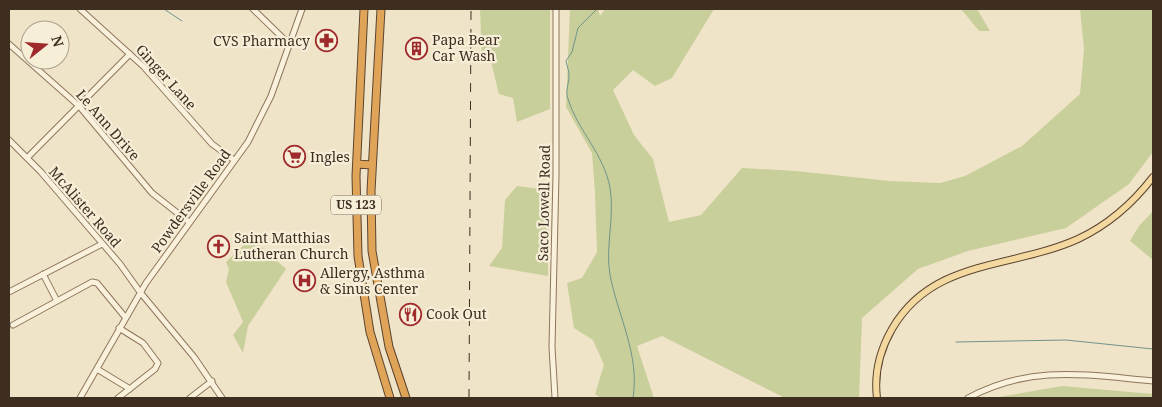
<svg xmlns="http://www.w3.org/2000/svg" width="1162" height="407" viewBox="0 0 1162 407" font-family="'Noto Serif',serif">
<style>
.green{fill:#c9cf9b}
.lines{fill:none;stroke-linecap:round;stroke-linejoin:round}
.stream{stroke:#6f938a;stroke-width:1}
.minor-casing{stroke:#8d765c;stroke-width:7}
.major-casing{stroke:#5b4430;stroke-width:8}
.highway-casing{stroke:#5b4430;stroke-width:9}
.minor{stroke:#faf1dc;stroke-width:5}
.major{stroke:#f3d9a0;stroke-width:6}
.highway{stroke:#e0a458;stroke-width:7}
.rail{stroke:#3d2e20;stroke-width:1;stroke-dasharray:9 9;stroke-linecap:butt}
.labels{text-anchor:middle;stroke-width:4.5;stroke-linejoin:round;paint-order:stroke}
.shield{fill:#f7eed8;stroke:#756857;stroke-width:1}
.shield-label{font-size:12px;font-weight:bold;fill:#3d2e20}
.poi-label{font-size:14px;fill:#3d2e20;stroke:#f7eed8;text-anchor:start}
.street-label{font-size:14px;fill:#3d2e20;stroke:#f7eed8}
</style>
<rect width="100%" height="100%" fill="#f0e4c8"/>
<path class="green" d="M480 9H550V109L517 122 513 98 499 94 491 62 482 59Z
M570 9H598L600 16 605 9H714L672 78 655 86 633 70 613 90 634 135 653 159 669 222 701 215 742 168 796 171 890 181 940 183 965 176 1022 146 1080 94 1084 49 1080 9H1153V152L1129 184 1066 228 968 251 918 269 862 318 859 398H785L662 336 637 346 654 398H601L595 394 604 365 593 340 574 328 567 283 582 278 597 252 595 193 592 153 566 107Z
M961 9H977L990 31H979Z
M517 186 548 190V276L489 266 502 248 505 200Z
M1153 211V260L1130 241 1139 226Z
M255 241 286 269 248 326 243 353 233 335 243 322 226 282 229 269 226 262 246 243Z
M1062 386 1153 394V398L999 397Z"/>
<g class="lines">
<path class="stream" d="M164 9 182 21
M597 9 578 28 572 52 566 61C567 66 569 71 569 76 569 83 565 92 568 99 578 131 604 154 610 188 615 217 605 247 610 275 618 316 640 355 633 398
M956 342 1066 340 1153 349"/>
<defs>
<path id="minor" d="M80 9 144 67 212 144 234 160
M253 9 289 44
M9 44 79 106 152 193 189 222
M9 140 41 172 120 264 140 292 194 357 222 398
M27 158 130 54
M43 274 57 301
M9 292 102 244
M13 325 92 282 97 283 125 317
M97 369 130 389
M80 398 146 283 248 142 271 96 302 9
M118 398 155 369 158 363 143 343 119 328
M190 398 212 381
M555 398 552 347 556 175V9
M968 398C1031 364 1086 375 1153 381"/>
<path id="major" d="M877 398C874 374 880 350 892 329 933 258 1012 269 1078 239 1108 225 1133 203 1153 177"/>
<path id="highway" d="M364 9 356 176 358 256 370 332 390 398
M381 9 371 191 372 251 389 347 406 398
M357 164 372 165"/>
</defs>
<use href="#minor" class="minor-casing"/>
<use href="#major" class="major-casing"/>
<use href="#highway" class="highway-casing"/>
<use href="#minor" class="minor"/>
<use href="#major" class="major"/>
<use href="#highway" class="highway"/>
<path class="rail" d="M469 398 471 9"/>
</g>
<defs>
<symbol id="pharmacy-ring" viewBox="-11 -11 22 22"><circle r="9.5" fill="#f7eed8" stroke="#9e2a2b" stroke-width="1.5"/><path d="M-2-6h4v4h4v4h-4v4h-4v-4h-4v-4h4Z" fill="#9e2a2b"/></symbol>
<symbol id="building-ring" viewBox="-11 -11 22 22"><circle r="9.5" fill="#f7eed8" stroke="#9e2a2b" stroke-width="1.5"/><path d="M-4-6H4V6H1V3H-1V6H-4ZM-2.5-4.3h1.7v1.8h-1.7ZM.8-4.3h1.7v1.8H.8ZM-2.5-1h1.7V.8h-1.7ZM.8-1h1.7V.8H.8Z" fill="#9e2a2b"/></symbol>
<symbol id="supermarket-ring" viewBox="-11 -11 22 22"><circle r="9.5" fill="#f7eed8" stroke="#9e2a2b" stroke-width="1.5"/><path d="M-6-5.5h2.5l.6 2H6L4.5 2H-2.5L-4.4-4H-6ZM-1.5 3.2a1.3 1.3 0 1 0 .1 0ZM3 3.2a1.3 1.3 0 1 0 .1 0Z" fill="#9e2a2b"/></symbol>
<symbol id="church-ring" viewBox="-11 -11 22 22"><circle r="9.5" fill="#f7eed8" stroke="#9e2a2b" stroke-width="1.5"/><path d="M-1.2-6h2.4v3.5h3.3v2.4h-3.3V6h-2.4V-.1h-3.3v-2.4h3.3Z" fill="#9e2a2b"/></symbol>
<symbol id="hospital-ring" viewBox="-11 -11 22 22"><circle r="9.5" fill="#f7eed8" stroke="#9e2a2b" stroke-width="1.5"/><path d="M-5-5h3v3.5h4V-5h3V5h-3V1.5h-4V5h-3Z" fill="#9e2a2b"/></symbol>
<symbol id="restaurant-ring" viewBox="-11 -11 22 22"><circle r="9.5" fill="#f7eed8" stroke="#9e2a2b" stroke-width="1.5"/><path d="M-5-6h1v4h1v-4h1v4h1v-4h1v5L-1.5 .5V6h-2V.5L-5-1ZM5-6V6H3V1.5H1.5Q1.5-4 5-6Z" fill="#9e2a2b"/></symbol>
</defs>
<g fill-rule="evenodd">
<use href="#pharmacy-ring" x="314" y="28" width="25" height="25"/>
<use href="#building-ring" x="404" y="36" width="25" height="25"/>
<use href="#supermarket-ring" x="282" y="144" width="25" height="25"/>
<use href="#church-ring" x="206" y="234" width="25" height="25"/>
<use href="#hospital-ring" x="292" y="268" width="25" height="25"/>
<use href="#restaurant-ring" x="398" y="302" width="25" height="25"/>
</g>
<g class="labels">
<rect class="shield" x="331" y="195.5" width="50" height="19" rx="4"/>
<g class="shield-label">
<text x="356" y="209">US 123</text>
</g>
<g class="poi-label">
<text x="432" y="45">Papa Bear<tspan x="432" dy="16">Car Wash</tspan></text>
<text x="310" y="46" text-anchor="end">CVS Pharmacy</text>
<text x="310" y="162">Ingles</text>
<text x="234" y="243">Saint Matthias<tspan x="234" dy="16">Lutheran Church</tspan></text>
<text x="320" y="278">Allergy, Asthma<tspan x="320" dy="16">&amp; Sinus Center</tspan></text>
<text x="426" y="319">Cook Out</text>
</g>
<g class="street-label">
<text transform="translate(166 77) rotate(48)" y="5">Ginger Lane</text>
<text transform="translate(108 125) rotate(49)" y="5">Le Ann Drive</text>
<text transform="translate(191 201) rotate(-54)" y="5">Powdersville Road</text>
<text transform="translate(544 203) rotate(-89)" y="5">Saco Lowell Road</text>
<text transform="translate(85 207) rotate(49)" y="5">McAlister Road</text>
</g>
</g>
<rect width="1162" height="407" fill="none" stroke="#3d2e20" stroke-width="20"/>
<g transform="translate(45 45) rotate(73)"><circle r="24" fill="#f7eed8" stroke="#ada18e"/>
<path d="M0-4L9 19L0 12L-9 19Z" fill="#9e2a2b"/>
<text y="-8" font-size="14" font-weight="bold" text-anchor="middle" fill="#3d2e20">N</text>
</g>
</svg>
